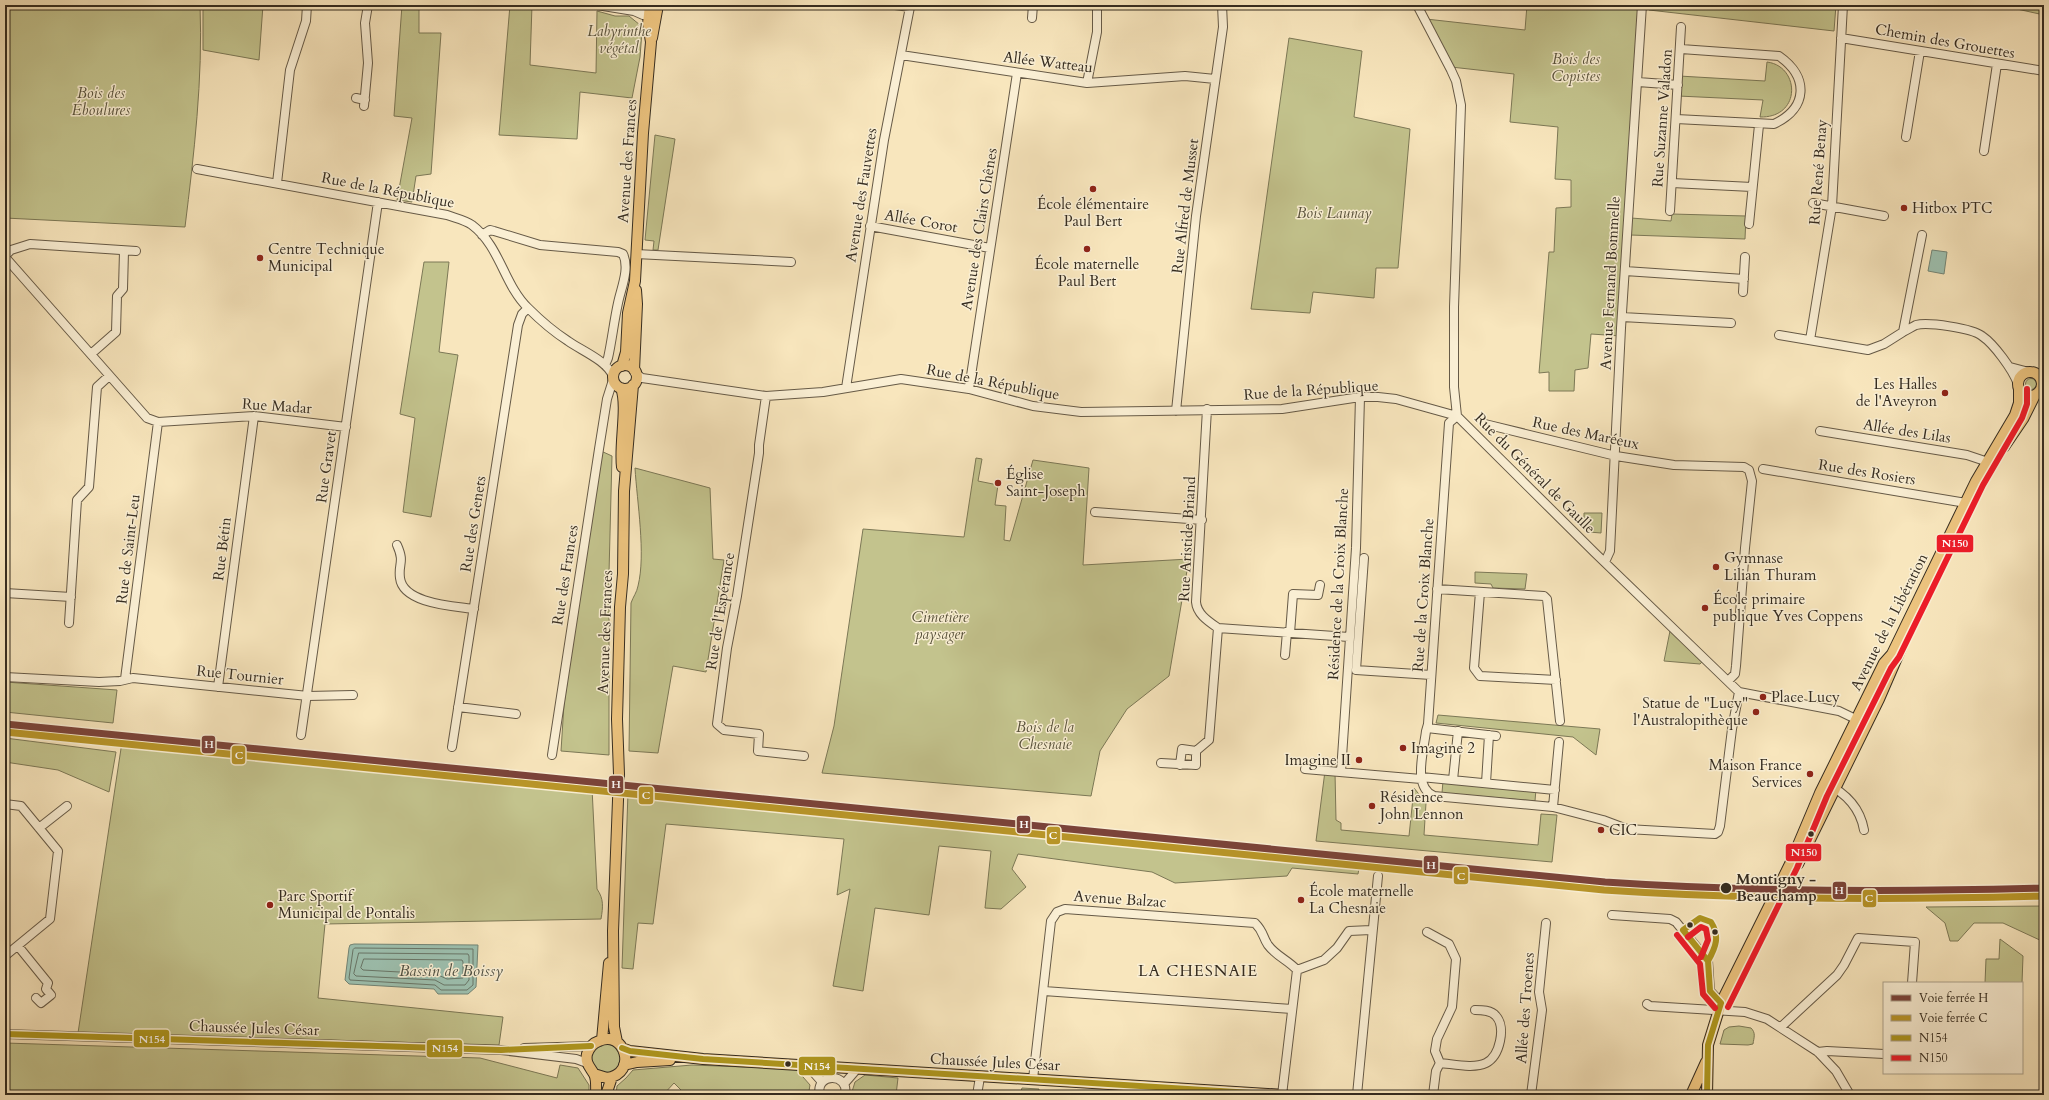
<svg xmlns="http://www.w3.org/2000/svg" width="2049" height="1100" viewBox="0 0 2049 1100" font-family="Cardo,serif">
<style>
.green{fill:#c3c38d;stroke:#7c7856}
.water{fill:#9dc0af;stroke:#738576}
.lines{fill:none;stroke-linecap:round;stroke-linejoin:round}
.shore{stroke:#697668;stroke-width:1}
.minor-casing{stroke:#665a47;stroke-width:10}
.major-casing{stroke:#352c20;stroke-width:12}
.minor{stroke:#faefd4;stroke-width:8}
.major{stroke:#ecc37e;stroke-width:10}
.bus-1-casing{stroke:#faefd4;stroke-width:9}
.bus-2-casing{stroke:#faefd4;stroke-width:9}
.bus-1{stroke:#ae961e;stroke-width:6}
.bus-2{stroke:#ed1c29;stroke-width:6}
.rail-1-casing{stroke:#faefd4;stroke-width:10}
.rail-2-casing{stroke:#faefd4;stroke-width:10}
.rail-1{stroke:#7b4339;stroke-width:7}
.rail-2{stroke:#b89528;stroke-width:7}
.poi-dot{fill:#8f2418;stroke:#faefd4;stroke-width:1.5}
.bus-dot{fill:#352c20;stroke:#faefd4;stroke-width:1.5}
.labels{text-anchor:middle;stroke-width:3;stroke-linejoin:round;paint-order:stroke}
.park-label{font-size:15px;font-style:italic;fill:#58523b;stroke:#faefd4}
.street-label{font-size:15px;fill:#352c20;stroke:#faefd4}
.poi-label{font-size:15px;fill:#352c20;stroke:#faefd4;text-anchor:start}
.stop-label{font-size:15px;font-weight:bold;fill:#352c20;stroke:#faefd4;text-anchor:start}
.water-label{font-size:16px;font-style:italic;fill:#4f5144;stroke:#faefd4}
.neighbourhood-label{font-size:16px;letter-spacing:1px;fill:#352c20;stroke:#faefd4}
.line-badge{stroke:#faefd4;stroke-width:1.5}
.badge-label{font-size:11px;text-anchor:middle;font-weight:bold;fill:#fff}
</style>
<rect width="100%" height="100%" fill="#f8e6bd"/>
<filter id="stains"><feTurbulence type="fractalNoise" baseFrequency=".005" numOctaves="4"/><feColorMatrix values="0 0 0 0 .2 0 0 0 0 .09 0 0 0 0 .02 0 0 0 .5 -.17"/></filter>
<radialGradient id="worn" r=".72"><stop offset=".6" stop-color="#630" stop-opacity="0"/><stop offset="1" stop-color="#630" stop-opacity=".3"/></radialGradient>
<path class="green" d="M5 5H200C203 79 194 154 185 227L5 218Z
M203 5H263L259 60 203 50Z
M402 5H419V33H441L431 174 416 176 412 202 397 200 412 118 394 116Z
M510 5H532L530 65 596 73 597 11 615 16H629L640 25 642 31 640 57 632 98 580 92 577 139 499 135Z
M1527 5H1641L1621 336 1591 334 1588 368 1575 370 1574 391H1549V372L1539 373 1549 252H1554L1556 208 1571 207V180L1555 179 1558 127 1510 122 1514 74 1451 67 1426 19 1525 30Z
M1649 5H1836L1834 31 1649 10Z
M1999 5H2044V15Z
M1289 38 1362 51 1354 117 1410 129 1398 268H1376L1374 298 1313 292 1310 313 1251 309Z
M1767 62C1800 66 1802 118 1760 117L1763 100 1678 96 1679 76 1765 81Z
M655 135 675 139 658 250H653L654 241 645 240Z
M1672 214 1746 216 1745 239 1630 235 1631 218 1671 221Z
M424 262H449L439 352 458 355 431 517 403 512 415 418 400 414Z
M2025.5 384a5.5 5.5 0 1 1 11 0a5.5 5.5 0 1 1-11 0Z
M601 451 612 456 609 573V755L561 751 564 704Z
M976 458 982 459 978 481 998 485 995 505 1006 506 1004 540 1010 541 1033 460 1089 468 1083 565 1189 559 1169 676 1127 709 1100 751 1091 796 822 773 834 726 863 529 964 537Z
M635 468 710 488 713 559 724 560 706 672 673 666 658 753 629 751 631 603C633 597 637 592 638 586 646 554 637 502 635 468Z
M1584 513H1602L1601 533 1589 532 1588 527 1582 525 1579 520 1584 518Z
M1475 572 1527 574 1525 589 1493 588 1491 584 1475 583Z
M1670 631 1702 662 1700 664 1664 661Z
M5 682 117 690 113 723 5 712Z
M1438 715 1600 729 1596 755 1573 737 1436 723Z
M5 738 116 752 109 792 58 770 5 762Z
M122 742 592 788 597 889C604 899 603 907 601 919L325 924 318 998 503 1017 499 1045 78 1033Z
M1325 771 1335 772 1336 820 1341 823V830L1409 836 1414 788 1426 803 1424 835 1538 845 1541 814 1557 815 1552 862 1316 841Z
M1443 781 1536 789 1535 801 1442 793Z
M628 792 1360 863 1358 874 1292 868 1287 876 1175 883 1152 872 1018 854 1012 869 1026 887 1001 909 985 908 991 851 939 846 929 915 875 908 863 991 833 986 850 889 837 895 844 839 666 824 653 924 638 923 633 969 622 968Z
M2044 906V942L2003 923H1974L1958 941H1950L1945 923 1926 907Z
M2000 939 2023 956 2022 983H1985L1986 959H1999Z
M1739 1026 1751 1028C1756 1033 1754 1037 1753 1044L1748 1045 1720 1044 1724 1030 1729 1027Z
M5 1043 480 1058 557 1078 560 1065 578 1068 589 1085V1095H5Z
M591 1059a15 15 0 1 1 30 0a15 15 0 1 1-30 0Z
M692 1065 796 1069 810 1085 809 1091 802 1095 684 1093 674 1083 663 1095H616L617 1086 626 1078 633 1070Z
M865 1075 898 1078 896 1095H851L855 1082Z
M1022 1088 1039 1089 1038 1095H1027L1021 1091Z"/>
<path class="water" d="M1932 250 1947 252 1944 274 1928 271Z
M354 944 478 945 476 987 468 994H438L434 989 349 984 345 980 349 948 350 945Z"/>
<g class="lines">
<path class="shore" d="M355 948 473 949V985L467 990H441L435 985 350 980 349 978 353 950Z
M359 953 468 954 469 956V980L465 985H444L435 980 356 976 354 974Z
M364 959 462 960 463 962V978L447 979 436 974 363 970 361 968Z"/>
<defs>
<path id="minor" d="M597 5 634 11
M1417 5 1451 70 1456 81 1461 105 1454 307V387L1457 416 1595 553 1739 692 1839 711 1866 724
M654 16 643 15 634 11 643 8 655 9
M1032 18 1033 5
M1841 38 2044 71
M901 55 1087 83 1185 76 1215 79
M1638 82 1678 85
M1087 83 1097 32V5
M356 98 365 100
M364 106 368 63 365 23 368 5
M1676 119 1774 124C1808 108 1809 77 1779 56L1681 49
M1906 137 1920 51
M1984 151 1997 64
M197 169 447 215C455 218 465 220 472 225 500 246 504 285 528 308 540 320 554 332 568 341 582 351 606 360 613 376
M277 183 290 70 306 21 307 5
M1672 183 1752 187
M1813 203 1884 216
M1670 211 1681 27
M1749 224 1759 125
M870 226 990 248
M482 235 490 230 494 231 540 245 618 252 623 254C630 269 621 288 618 303 614 321 612 340 608 358L605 365
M636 254 791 262
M5 256 11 250 30 244 136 251
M5 257 147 418 158 422 254 416 346 427
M1625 271 1744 279
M1743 292 1745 257
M1622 317 1731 323
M1903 332C1907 330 1912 327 1916 325 1928 322 1972 328 1982 336 1994 344 2013 370 2018 384
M1779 335 1868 350 1884 344 1903 332 1922 235
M1810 340 1832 206 1843 5
M91 354 116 332 117 296 123 289 124 251
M2010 367 2029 372
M635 373 642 378 766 396 823 392 901 379 969 389 1033 406 1081 412 1282 409 1360 397H1378L1396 399 1457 416
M846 388 884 140 910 7 895 5
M969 389 1017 73
M766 396 759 445V453L737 596 727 648 717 724 724 730 759 734 758 751 804 756
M1207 409 1196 602C1197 614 1208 621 1218 628L1349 637
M1176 411 1196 216 1223 27 1222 5
M1457 416 1449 423 1428 724 1426 731C1424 750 1412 787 1434 796L1553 807 1603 820 1627 829 1715 834 1718 832 1720 826 1732 729 1739 692
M1485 424 1616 456 1674 465 1744 467 1749 470 1752 481 1745 548 1736 666 1735 674 1728 681
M1820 431 1967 455 1988 462
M1763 469 1966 503
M1095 512 1202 520
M397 545C405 563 398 563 400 578 403 604 455 606 474 609
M1364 558 1356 670 1431 675
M1605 562 1610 551 1621 328 1642 5
M1437 589 1544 596 1547 599 1560 721
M1480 592 1474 668 1480 676 1556 680
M5 593 71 597
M69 623 77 500 89 487 97 387 109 376
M1290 633 1293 594 1318 595 1320 585
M1285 655 1287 632
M5 677 99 682 120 681 133 678 308 696 353 695
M125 679 158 422
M218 687 254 416
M458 707 516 714
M1427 728 1496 736
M301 735 378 202
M452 747 518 325 522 314 528 308
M1196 751 1209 740 1218 628
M552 755 599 449 607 399 613 380
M1161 763 1196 765V751
M1180 765 1182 749 1196 751
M1305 769 1421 779
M1341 772 1356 548 1360 397
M1421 777 1555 790
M1453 780 1458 731
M1486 783 1489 735
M1825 783C1846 793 1860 807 1864 830
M5 804 21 806 58 851 50 919 5 956
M1553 807 1559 742
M39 828 67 806
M1612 915 1670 919 1676 922 1708 961 1710 991 1721 1003
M1427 932 1449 944 1456 959 1452 1007 1437 1039 1435 1051 1440 1063
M18 946 48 983 46 989 51 995 41 1003 36 998
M1044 991 1292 1009
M1647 1004 1650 1006 1745 1012 1767 1019 1818 1052 1836 1071 1850 1095
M1781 1027 1837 975 1844 965 1858 938 1915 942 1912 983
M5 1034 501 1050 576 1059 587 1063
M524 1048 591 1046
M1818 1052 1827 1051 1884 1054
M806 1064 822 1082
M1033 1079 1051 921 1057 912 1065 909 1255 923C1264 932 1262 936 1268 945 1276 956 1288 960 1297 970L1324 960 1337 948 1349 931 1371 930
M844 1084 857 1069
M820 1095C814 1073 850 1072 845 1095
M977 1095 980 1077
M1282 1095 1297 970
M1357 1095 1378 876
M1433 1095 1436 1071 1440 1063C1453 1064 1474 1069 1486 1063 1500 1056 1506 1027 1496 1016 1491 1010 1482 1010 1475 1010
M1531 1095 1542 1010 1539 992 1546 923"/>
<path id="major" d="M652 38 658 5
M613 377a12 12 0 1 1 24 0a12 12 0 1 1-24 0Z
M622 366 626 352 628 313 635 281 643 133 651 42 648 24 650 5
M634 370 637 304 636 290
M2018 384a12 12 0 1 1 24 0a12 12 0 1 1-24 0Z
M621 388C628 406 619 445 622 467
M2004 447 2023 419 2035 395
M1798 864 1879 699 1902 646
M602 1040 609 963
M617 1042 614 1027 613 931 619 774 617 719 620 607 623 574 624 491 633 385
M622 1048 630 1051 703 1059 1285 1095
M624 1065 637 1062 670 1060
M594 1074 607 1078C639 1073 624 1029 599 1041 593 1043 589 1048 587 1054 585 1063 590 1067 594 1074 597 1079 596 1089 596 1095
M606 1095 612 1077
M1691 1095 1706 1062
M1707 1095 1708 1045 1721 1003 1790 864 1820 793 1884 663 1892 654 1976 481 2015 415 2019 403V389"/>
</defs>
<use href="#minor" class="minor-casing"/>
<use href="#major" class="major-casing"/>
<use href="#minor" class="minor"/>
<use href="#major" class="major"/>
<defs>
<path id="bus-1" d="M1700 918 1711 922C1720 936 1716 947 1708 961L1683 930Z
M1708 961 1710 991 1721 1003
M5 1034 501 1050 591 1046
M622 1048 630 1051 703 1059 1285 1095
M1707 1095 1708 1045 1721 1003"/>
<path id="bus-2" d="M1677 935 1700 964 1703 994 1715 1008
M1688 937 1701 927 1706 929 1708 940 1701 957
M1728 1007 1797 868 1827 796 1891 668 1899 657 1983 485 2022 418 2027 404V389"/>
</defs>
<use href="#bus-1" class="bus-1-casing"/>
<use href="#bus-2" class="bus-2-casing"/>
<use href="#bus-1" class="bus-1"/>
<use href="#bus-2" class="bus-2"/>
<defs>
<path id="rail-1" d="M5 724 1605 882C1751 892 1897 892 2044 888"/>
<path id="rail-2" d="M5 732 1604 890C1751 900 1897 900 2044 896"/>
</defs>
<use href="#rail-1" class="rail-1-casing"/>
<use href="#rail-2" class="rail-2-casing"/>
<use href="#rail-1" class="rail-1"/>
<use href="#rail-2" class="rail-2"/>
</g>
<g class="poi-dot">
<circle cx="1093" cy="189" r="4"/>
<circle cx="1904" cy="208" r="4"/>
<circle cx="1087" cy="249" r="4"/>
<circle cx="260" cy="258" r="4"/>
<circle cx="1945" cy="393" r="4"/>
<circle cx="998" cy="483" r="4"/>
<circle cx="1716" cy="567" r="4"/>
<circle cx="1705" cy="608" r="4"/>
<circle cx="1763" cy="697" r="4"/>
<circle cx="1756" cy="712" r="4"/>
<circle cx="1403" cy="748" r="4"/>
<circle cx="1359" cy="760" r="4"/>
<circle cx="1810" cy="774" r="4"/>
<circle cx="1372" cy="806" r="4"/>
<circle cx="1601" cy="830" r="4"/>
<circle cx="1301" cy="900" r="4"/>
<circle cx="270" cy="905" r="4"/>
</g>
<g class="bus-dot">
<circle cx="1811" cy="834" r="3.5"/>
<circle cx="1726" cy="888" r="6"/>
<circle cx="1690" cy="925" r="3.5"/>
<circle cx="1715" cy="932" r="3.5"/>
<circle cx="788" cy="1064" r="3.5"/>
</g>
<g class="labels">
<g class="park-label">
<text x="619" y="36">Labyrinthe<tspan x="619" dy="17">végétal</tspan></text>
<text x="1576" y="64">Bois des<tspan x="1576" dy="17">Copistes</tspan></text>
<text x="101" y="98">Bois des<tspan x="101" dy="17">Éboulures</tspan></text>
<text x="1334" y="218">Bois Launay</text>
<text x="940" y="622">Cimetière<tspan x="940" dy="17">paysager</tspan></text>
<text x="1045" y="732">Bois de la<tspan x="1045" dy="17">Chesnaie</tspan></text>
</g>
<g class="street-label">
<text transform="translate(1945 41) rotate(10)" y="5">Chemin des Grouettes</text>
<text transform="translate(1048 62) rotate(7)" y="5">Allée Watteau</text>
<text transform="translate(1662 118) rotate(-86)" y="5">Rue Suzanne Valadon</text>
<text transform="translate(627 161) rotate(-86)" y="5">Avenue des Frances</text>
<text transform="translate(1818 172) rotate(-86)" y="5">Rue René Benay</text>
<text transform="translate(388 190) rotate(11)" y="5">Rue de la République</text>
<text transform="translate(861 195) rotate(-81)" y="5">Avenue des Fauvettes</text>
<text transform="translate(1185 206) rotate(-83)" y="5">Rue Alfred de Musset</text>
<text transform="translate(921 221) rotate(10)" y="5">Allée Corot</text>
<text transform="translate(979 229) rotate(-81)" y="5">Avenue des Clairs Chênes</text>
<text transform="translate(1610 283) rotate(-87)" y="5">Avenue Fernand Bommelle</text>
<text transform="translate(993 382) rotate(11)" y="5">Rue de la République</text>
<text transform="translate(1311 390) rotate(-4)" y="5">Rue de la République</text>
<text transform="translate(277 406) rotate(4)" y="5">Rue Madar</text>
<text transform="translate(1907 431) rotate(9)" y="5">Allée des Lilas</text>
<text transform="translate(1586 433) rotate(12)" y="5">Rue des Maréeux</text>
<text transform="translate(326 467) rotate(-82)" y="5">Rue Gravet</text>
<text transform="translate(1867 472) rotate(9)" y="5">Rue des Rosiers</text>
<text transform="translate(1535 473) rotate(45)" y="5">Rue du Général de Gaulle</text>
<text transform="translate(473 524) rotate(-81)" y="5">Rue des Genets</text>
<text transform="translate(1187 539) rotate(-87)" y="5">Rue Aristide Briand</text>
<text transform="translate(128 549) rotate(-83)" y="5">Rue de Saint-Leu</text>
<text transform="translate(222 549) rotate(-83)" y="5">Rue Bétin</text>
<text transform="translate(565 575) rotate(-81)" y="5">Rue des Frances</text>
<text transform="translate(1338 584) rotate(-87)" y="5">Résidence de la Croix Blanche</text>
<text transform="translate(1423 595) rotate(-86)" y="5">Rue de la Croix Blanche</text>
<text transform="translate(720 611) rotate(-81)" y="5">Rue de l'Espérance</text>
<text transform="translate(1889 622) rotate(-63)" y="5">Avenue de la Libération</text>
<text transform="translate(605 632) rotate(-88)" y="5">Avenue des Frances</text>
<text transform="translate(240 675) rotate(6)" y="5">Rue Tournier</text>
<text transform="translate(1120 899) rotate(4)" y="5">Avenue Balzac</text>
<text transform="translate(1525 1008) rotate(-86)" y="5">Allée des Troenes</text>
<text transform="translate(254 1028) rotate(2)" y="5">Chaussée Jules César</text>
<text transform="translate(995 1062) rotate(3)" y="5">Chaussée Jules César</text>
</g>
<g class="poi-label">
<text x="1093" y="209" text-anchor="middle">École élémentaire<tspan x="1093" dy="17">Paul Bert</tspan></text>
<text x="1912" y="213">Hitbox PTC</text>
<text x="268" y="254">Centre Technique<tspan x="268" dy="17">Municipal</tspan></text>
<text x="1087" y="269" text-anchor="middle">École maternelle<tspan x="1087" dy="17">Paul Bert</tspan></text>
<text x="1937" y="389" text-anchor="end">Les Halles<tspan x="1937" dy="17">de l'Aveyron</tspan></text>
<text x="1006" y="479">Église<tspan x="1006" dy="17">Saint-Joseph</tspan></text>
<text x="1724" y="563">Gymnase<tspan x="1724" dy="17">Lilian Thuram</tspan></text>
<text x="1713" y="604">École primaire<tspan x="1713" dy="17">publique Yves Coppens</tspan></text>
<text x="1771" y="702">Place Lucy</text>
<text x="1748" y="708" text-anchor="end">Statue de "Lucy"<tspan x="1748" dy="17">l'Australopithèque</tspan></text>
<text x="1411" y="753">Imagine 2</text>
<text x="1351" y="765" text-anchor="end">Imagine II</text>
<text x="1802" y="770" text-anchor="end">Maison France<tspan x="1802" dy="17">Services</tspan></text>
<text x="1380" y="802">Résidence<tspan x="1380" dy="17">John Lennon</tspan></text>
<text x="1609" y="835">CIC</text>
<text x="1309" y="896">École maternelle<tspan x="1309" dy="17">La Chesnaie</tspan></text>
<text x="278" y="901">Parc Sportif<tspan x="278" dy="17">Municipal de Pontalis</tspan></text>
</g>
<g class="stop-label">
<text x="1736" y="884">Montigny -<tspan x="1736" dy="17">Beauchamp</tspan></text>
</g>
<g class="water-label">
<text x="451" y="976">Bassin de Boissy</text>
</g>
<g class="neighbourhood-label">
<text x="1198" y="976">LA CHESNAIE</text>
</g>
</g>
<g class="line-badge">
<rect x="1936" y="534" width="38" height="19" rx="4" fill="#ed1c29"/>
<rect x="201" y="735" width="15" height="19" rx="4" fill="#7b4339"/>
<rect x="231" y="745" width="15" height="20" rx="4" fill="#b89528"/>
<rect x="608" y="775" width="16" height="19" rx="4" fill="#7b4339"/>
<rect x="638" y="786" width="16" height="19" rx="4" fill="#b89528"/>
<rect x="1016" y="815" width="15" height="19" rx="4" fill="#7b4339"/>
<rect x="1046" y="826" width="15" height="19" rx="4" fill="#b89528"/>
<rect x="1785" y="843" width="37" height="19" rx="4" fill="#ed1c29"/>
<rect x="1423" y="855" width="16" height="19" rx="4" fill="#7b4339"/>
<rect x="1453" y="866" width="16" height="19" rx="4" fill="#b89528"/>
<rect x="1832" y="881" width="15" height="19" rx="4" fill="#7b4339"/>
<rect x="1862" y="889" width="15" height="19" rx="4" fill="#b89528"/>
<rect x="133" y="1029" width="37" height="19" rx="4" fill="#ae961e"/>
<rect x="426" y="1039" width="37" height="19" rx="4" fill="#ae961e"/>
<rect x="798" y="1056" width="38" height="20" rx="4" fill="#ae961e"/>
</g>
<g class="badge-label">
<text x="1955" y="547">N150</text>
<text x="209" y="748">H</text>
<text x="239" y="759">C</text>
<text x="616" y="788">H</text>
<text x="646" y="799">C</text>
<text x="1024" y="828">H</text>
<text x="1053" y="839">C</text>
<text x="1804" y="856">N150</text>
<text x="1431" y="869">H</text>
<text x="1461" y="880">C</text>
<text x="1839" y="894">H</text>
<text x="1869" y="902">C</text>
<text x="152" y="1043">N154</text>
<text x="445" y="1052">N154</text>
<text x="817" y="1070">N154</text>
</g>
<rect width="2049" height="1100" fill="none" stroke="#f8e6bd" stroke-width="20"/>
<rect x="6" y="6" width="2037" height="1088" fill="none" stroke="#352c20" stroke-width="2"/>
<rect x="10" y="10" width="2029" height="1080" fill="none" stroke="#352c20"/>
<rect x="1883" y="982" width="140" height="92" fill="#faefd4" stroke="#aba18c"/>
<rect x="1891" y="995" width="20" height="6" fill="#7b4339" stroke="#aba18c"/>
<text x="1919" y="1002" font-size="12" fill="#352c20">Voie ferrée H</text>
<rect x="1891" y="1015" width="20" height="6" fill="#b89528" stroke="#aba18c"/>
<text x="1919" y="1022" font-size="12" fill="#352c20">Voie ferrée C</text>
<rect x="1891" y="1035" width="20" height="6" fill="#ae961e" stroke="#aba18c"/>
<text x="1919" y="1042" font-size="12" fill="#352c20">N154</text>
<rect x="1891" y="1055" width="20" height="6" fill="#ed1c29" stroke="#aba18c"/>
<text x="1919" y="1062" font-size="12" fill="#352c20">N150</text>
<rect width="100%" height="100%" filter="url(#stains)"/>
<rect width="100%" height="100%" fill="url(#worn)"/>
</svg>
